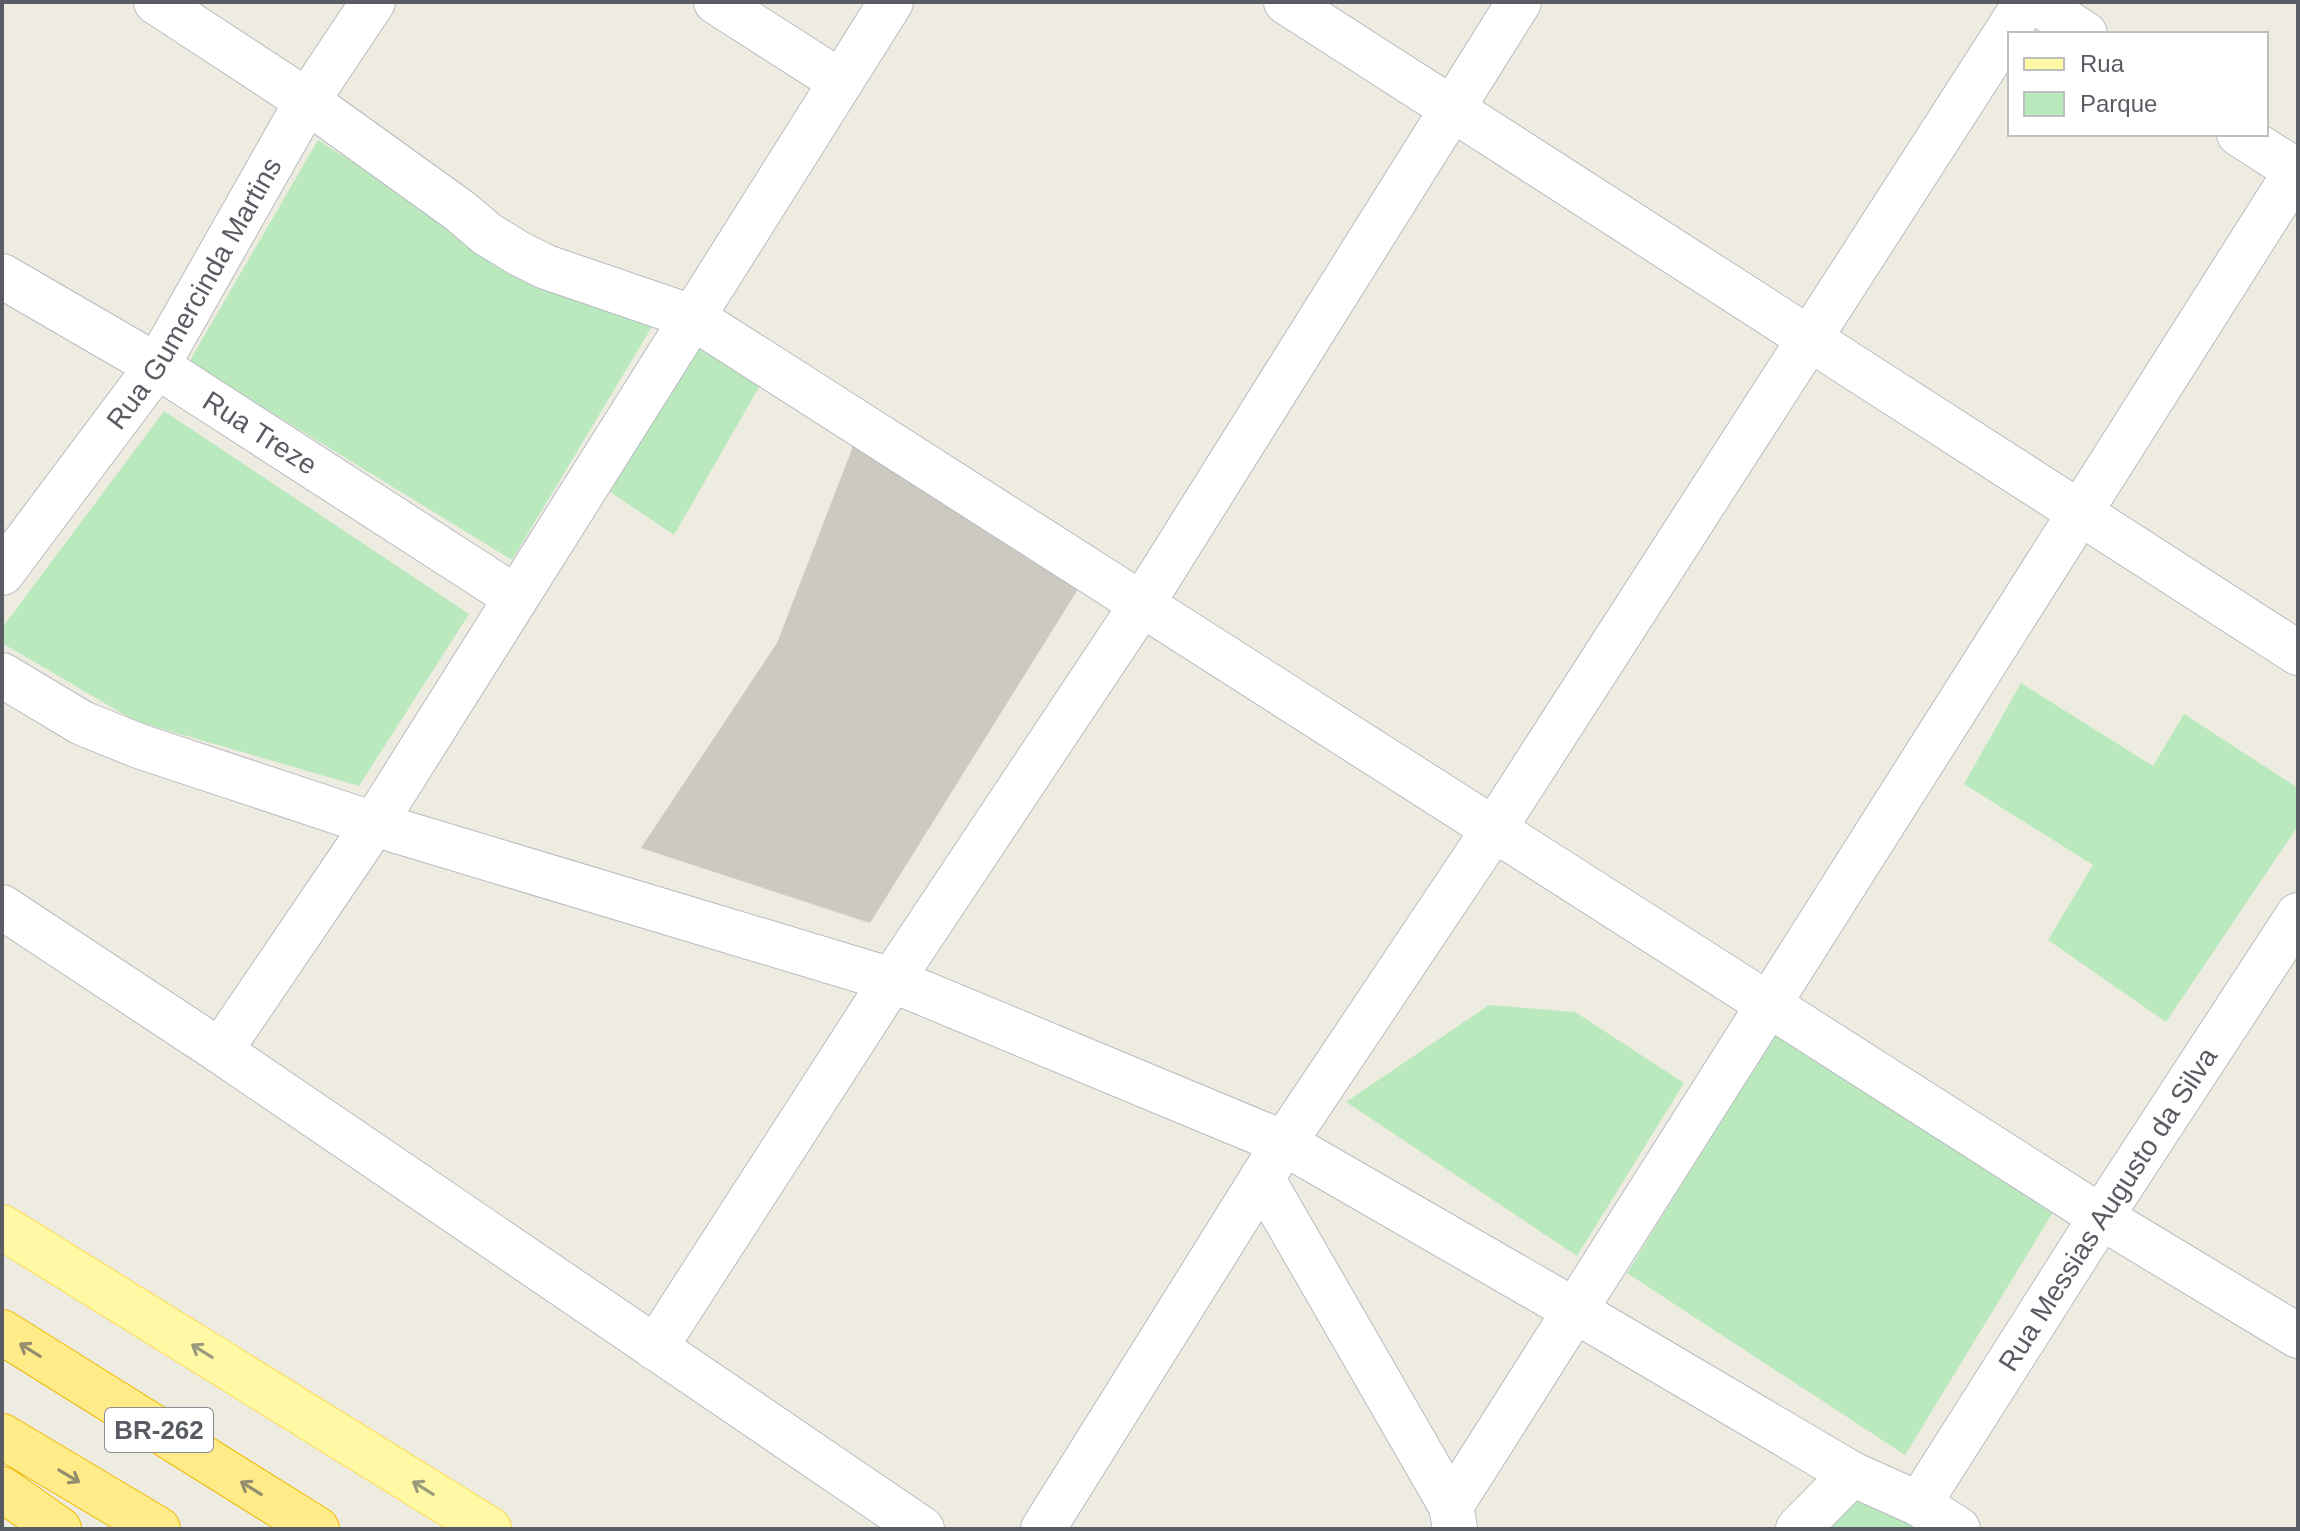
<svg xmlns="http://www.w3.org/2000/svg" width="2300" height="1531" viewBox="0 0 2300 1531" font-family="Arial,sans-serif">
<style>
.green{fill:#bae9be}
.building{fill:#cbc9c0}
.lines{fill:none;stroke-linecap:round;stroke-linejoin:round}
.minor-casing{stroke:#b9bbc1;stroke-width:46}
.major-casing{stroke:#ffdb49;stroke-width:46}
.highway-casing{stroke:#efb800;stroke-width:46}
.minor{stroke:#fff;stroke-width:44}
.major{stroke:#fff8a5;stroke-width:44}
.highway{stroke:#ffeb87;stroke-width:44}
.oneway{stroke:#938f70}
.oneway2{stroke:#9b9b7d}
.labels{text-anchor:middle;stroke-width:6;stroke-linejoin:round;paint-order:stroke}
.shield{fill:#fff;stroke:#8b8e92;stroke-width:2}
.shield-label{font-size:26px;font-weight:bold;fill:#595d63}
.street-label{font-size:28px;fill:#595d63;stroke:#fff}
</style>
<rect width="100%" height="100%" fill="#eeece1"/>
<path class="green" d="M318 140 539 283 653 325 512 560 189 362Z
M697 323 766 375 674 535 597 483Z
M164 411 469 614 359 786 135 721 2 643V628Z
M2021 683 2153 766 2184 714 2298 788V826L2166 1022 2048 940 2093 865 1964 784Z
M1489 1005 1575 1012 1684 1083 1577 1256 1346 1102Z
M1776 1032 2055 1209 1905 1455 1627 1273Z
M1858 1495 1927 1529H1824Z"/>
<path class="building" d="M859 431 1085 578 870 923 641 848 777 643Z"/>
<g class="lines">
<defs>
<g id="minor">
<path d="M156 2 307 101 460 211 487 234 518 253 546 267 692 317 2101 1217 2298 1336"/>
<path d="M716 2 841 82"/>
<path d="M1286 2 2298 653"/>
<path d="M2036 2 2085 34"/>
<path d="M2239 134 2298 172"/>
<path id="s1" d="M2 276 157 366 515 597"/>
<path id="s2" d="M2 573 157 366 307 101 373 2"/>
<path d="M2 675 82 723 139 746 374 824 892 980 1284 1143 1574 1310 1852 1474 1919 1504 1958 1529"/>
<path d="M2 907 220 1051 922 1529"/>
<path d="M220 1051 374 824 891 2"/>
<path d="M1262 1178 1451 1506 1455 1528"/>
<path d="M655 1348 892 980 1142 604 1519 2"/>
<path id="s3" d="M1919 1504 2101 1217 2298 915"/>
<path d="M1451 1506 2298 168"/>
<path d="M1043 1529 1284 1143 1494 829 2026 2"/>
<path d="M1798 1529 1852 1474"/>
</g>
<path id="major" d="M2 1227 489 1529"/>
<path id="highway" d="M2 1332 317 1529
M2 1436 158 1529
M2 1489 59 1529"/>
</defs>
<use href="#minor" class="minor-casing"/>
<use href="#major" class="major-casing"/>
<use href="#highway" class="highway-casing"/>
<use href="#minor" class="minor"/>
<use href="#major" class="major"/>
<use href="#highway" class="highway"/>
</g>
<defs><path id="oneway-shaft" d="M-6 0H5M1.5-3L5.5 0L1.5 3" fill="none" stroke-width="1.6" stroke-linecap="round" stroke-linejoin="round" transform="scale(2)"/></defs>
<g class="oneway">
<use href="#oneway-shaft" transform="translate(30 1350) rotate(-148)"/>
<use href="#oneway-shaft" transform="translate(69 1476) rotate(31)"/>
<use href="#oneway-shaft" transform="translate(251 1488) rotate(-148)"/>
</g>
<g class="oneway2">
<use href="#oneway-shaft" transform="translate(202 1351) rotate(-148)"/>
<use href="#oneway-shaft" transform="translate(423 1488) rotate(-148)"/>
</g>
<g class="labels">
<rect class="shield" x="105" y="1408" width="108" height="44" rx="6"/>
<g class="shield-label">
<text x="159" y="1439">BR-262</text>
</g>
<g class="street-label">
<text dy="10" stroke="none"><textPath href="#s2" startOffset="340">Rua Gumercinda Martins</textPath></text>
<text dy="10" stroke="none"><textPath href="#s1" startOffset="302">Rua Treze</textPath></text>
<text dy="10" stroke="none"><textPath href="#s3" startOffset="350">Rua Messias Augusto da Silva</textPath></text>
</g>
</g>
<rect width="2300" height="1531" fill="none" stroke="#595d63" stroke-width="8"/>
<rect x="2008" y="32" width="260" height="104" fill="#ffffff" stroke="#bdbec1" stroke-width="2"/>
<rect x="2024" y="58" width="40" height="12" fill="#fff8a5" stroke="#bdbec1" stroke-width="2"/>
<text x="2080" y="72" font-size="24" fill="#595d63">Rua</text>
<rect x="2024" y="92" width="40" height="24" fill="#bae9be" stroke="#bdbec1" stroke-width="2"/>
<text x="2080" y="112" font-size="24" fill="#595d63">Parque</text>
</svg>
